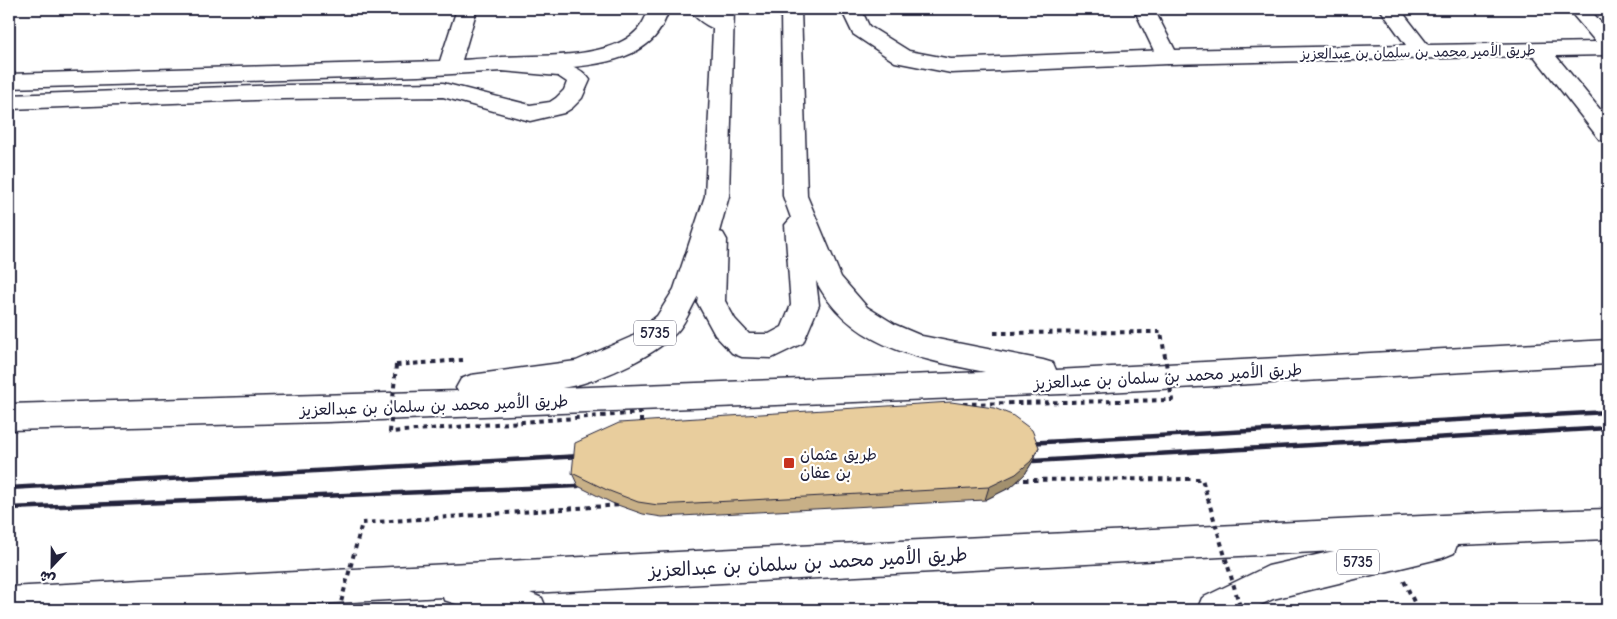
<svg xmlns="http://www.w3.org/2000/svg" width="1617" height="619" viewBox="0 0 1617 619" font-family="'Comic Neue','Playpen Sans Arabic',sans-serif">
<style>
.lines{fill:none;stroke-linecap:round;stroke-linejoin:round}
.minor-casing{stroke:#22223b;stroke-width:3}
.tertiary-casing{stroke:#22223b;stroke-width:3}
.primary-casing{stroke:#22223b;stroke-width:3}
.path{stroke:#22223b;stroke-width:4;stroke-dasharray:4.5 4.5;stroke-linecap:butt}
.minor{fill:#fff;fill-rule:evenodd}
.tertiary{fill:#fff;fill-rule:evenodd}
.primary{fill:#fff;fill-rule:evenodd}
.rail{stroke:#22223b;stroke-width:4.5}
.path-bridge{stroke:#22223b;stroke-width:4;stroke-dasharray:4.5 4.5;stroke-linecap:butt}
.wall{fill:#c8b087;stroke:#22223b}
.shaded-wall{fill:#a2906e;stroke:#22223b}
.building{fill:#e8cd9d;stroke:#22223b}
.poi-dot{fill:#c8321e;stroke:#fff;stroke-width:2}
.labels{text-anchor:middle;stroke-width:4.5;stroke-linejoin:round;paint-order:stroke}
.far-street-label{font-size:14px;fill:#22223b;stroke:#fff}
.shield{fill:#fff;stroke:#646476;stroke-width:1}
.shield-label{font-size:15px;font-weight:bold;fill:#22223b}
.street-label{font-size:16px;fill:#22223b;stroke:#fff}
.poi-label{font-size:16px;fill:#22223b;stroke:#fff;text-anchor:start}
.near-street-label{font-size:19px;fill:#22223b;stroke:#fff}
</style>
<rect width="100%" height="100%" fill="#fff"/>
<filter id="ink" filterUnits="userSpaceOnUse"><feTurbulence type="fractalNoise" baseFrequency=".02" numOctaves="2"/><feDisplacementMap in="SourceGraphic" scale="10" xChannelSelector="R" yChannelSelector="G"/><feConvolveMatrix kernelMatrix="1 2 1 2 8 2 1 2 1" color-interpolation-filters="sRGB"/></filter>
<g filter="url(#ink)">
<g class="lines">
<defs>
<path id="minor" d="M457 9H477L462 60C494 58 571 50 590 80L582 98 572 108 564 113 530 121 443 97 283 99 9 109V95L283 85 443 83 530 105 550 102 556 98 564 90 567 82 558 76 502 71 419 76 9 88V74L440 61Z
M1134 9H1154L1175 50 1406 45 1380 9H1400L1428 45 1596 42 1568 9H1589L1608 30V55L1556 56 1608 119V142L1600 140 1534 56 1168 64 1160 62 1157 57Z"/>
<path id="tertiary" d="M649 9H669C665 22 658 36 647 44 616 70 541 69 502 71L494 69 491 64 494 59 502 57C539 55 602 59 632 35 641 28 645 19 649 9Z
M689 9C706 8 722 10 733 26L730 30C716 34 697 21 689 9Z
M841 9H861L869 26 909 51 951 59 1168 50 1176 52 1179 57 1176 62 1168 64 951 73 895 62 853 34Z"/>
<path id="primary" d="M714 9H734L729 196 719 232 723 233 727 240 725 301 735 319 749 334H769L782 327 791 305 785 225 791 218 783 196 781 9H801L807 196 841 277 867 307 896 325 922 336 1043 360 1053 363 1056 370 1608 340V364L1088 393 327 422 9 430V404L458 391 456 388 461 379 471 375 576 361 631 337 657 316 674 289 705 196ZM816 281C850 347 920 359 985 372L562 388C596 383 652 358 676 333 685 324 691 308 698 296L697 302 715 335 732 353 742 357 772 358 803 343 819 305Z
M1608 509V539L1457 545 1454 553 1442 558 1273 599 1250 610H1197L1202 598 1268 566 1334 551 530 593 542 598 547 610H474L444 600 443 597 208 610H9V587L734 549 1506 512Z"/>
</defs>
<use href="#minor" class="minor-casing"/>
<use href="#tertiary" class="tertiary-casing"/>
<use href="#primary" class="primary-casing"/>
<path class="path" d="M994 333 1161 332
M396 365 463 360
M1404 581 1418 610"/>
<use href="#minor" class="minor"/>
<use href="#tertiary" class="tertiary"/>
<use href="#primary" class="primary"/>
<path class="rail" d="M1026 443 1608 412
M1033 461 1608 428
M9 488 581 456
M9 508 578 486"/>
<path class="path-bridge" d="M396 365 390 432 641 413V425
M963 404 1172 400 1161 332
M1015 480 1202 479 1241 610
M339 610 362 523 621 505"/>
</g>
<path class="wall" d="M1039 447 1033 461 1025 474 1011 487 985 500 662 517 643 514 612 503 578 486 572 473Z"/>
<path class="shaded-wall" d="M1039 447 1033 461 1025 474 1011 487 985 500 989 487Z"/>
<path class="building" d="M951 402 994 408 1012 415 1032 430 1039 447 1031 461 1016 474 989 487 658 505 638 502 607 490 572 473 575 443 619 423Z"/>
</g>
<rect class="poi-dot" x="783" y="457" width="12" height="12" rx="2.5"/>
<g class="labels">
<g class="far-street-label">
<text transform="translate(1418 52) rotate(-1)" y="5">طريق الأمير محمد بن سلمان بن عبدالعزيز</text>
</g>
<g class="shield">
<rect x="634" y="320.5" width="42" height="25" rx="4"/>
<rect x="1337" y="549.5" width="42" height="25" rx="4"/>
</g>
<g class="shield-label">
<text x="655" y="338">5735</text>
<text x="1358" y="567">5735</text>
</g>
<g class="street-label">
<text transform="translate(1168 376) rotate(-3)" y="6">طريق الأمير محمد بن سلمان بن عبدالعزيز</text>
<text transform="translate(434 405) rotate(-2)" y="6">طريق الأمير محمد بن سلمان بن عبدالعزيز</text>
</g>
<g class="poi-label">
<text x="800" y="460">طريق عثمان<tspan x="800" dy="18">بن عفان</tspan></text>
</g>
<g class="near-street-label">
<text transform="translate(808 562) rotate(-3)" y="7">طريق الأمير محمد بن سلمان بن عبدالعزيز</text>
</g>
</g>
<rect width="1617" height="619" fill="none" stroke="#fff" stroke-width="30"/>
<rect x="15" y="15" width="1587" height="589" fill="none" stroke="#22223b" stroke-width="2" filter="url(#ink)"/>
<g transform="translate(52 566) rotate(202)" stroke="#ffffff" stroke-width="4" paint-order="stroke">
<path d="M0-4L9 19L0 12L-9 19Z" fill="#22223b"/>
<text y="-8" font-size="14" font-weight="bold" text-anchor="middle" fill="#22223b">ش</text>
</g>
</svg>
